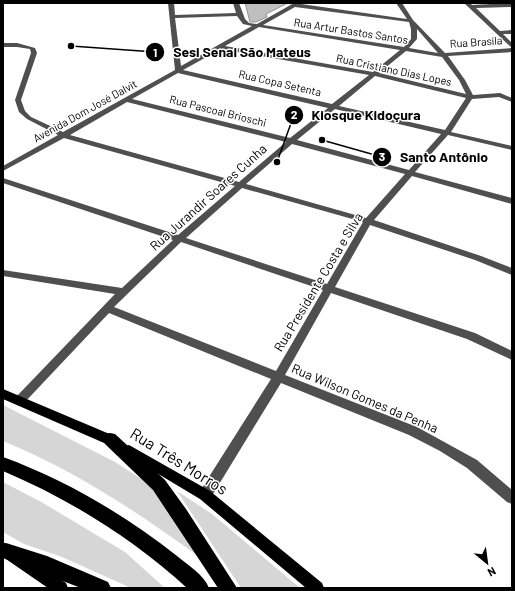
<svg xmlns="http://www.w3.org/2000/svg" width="515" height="591" viewBox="0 0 515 591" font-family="Barlow,sans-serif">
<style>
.green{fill:#d6d6d6}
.building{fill:#bfbfbf;stroke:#939393}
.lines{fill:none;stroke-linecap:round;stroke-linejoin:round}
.minor{fill:#4f4f4f;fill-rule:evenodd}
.major{fill:#000;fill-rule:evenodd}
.highway{fill:#000;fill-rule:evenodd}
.labels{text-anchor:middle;stroke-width:3;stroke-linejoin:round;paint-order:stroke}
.far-street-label{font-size:11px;fill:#000;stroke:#fff}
.street-label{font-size:13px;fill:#000;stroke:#fff}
.near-street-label{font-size:16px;fill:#000;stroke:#fff}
.leader{fill:none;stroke:#000;stroke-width:1.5}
.callout-dot{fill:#000;stroke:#fff;stroke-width:1.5}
.mark-label{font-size:12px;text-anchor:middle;font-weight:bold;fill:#fff}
.callout-label{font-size:14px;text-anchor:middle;font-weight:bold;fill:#000;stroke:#fff;stroke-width:3;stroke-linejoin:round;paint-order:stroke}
</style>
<rect width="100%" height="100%" fill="#fff"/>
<path class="green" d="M3 405 115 462 143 480 163 500 198 556C136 511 74 470 3 441Z
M3 482 43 503 125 552 165 588H131L62 557 24 544 3 532Z
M177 491 212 514 300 588H241Z"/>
<path class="building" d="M245 3H288L266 14 267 17 256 22H250Z"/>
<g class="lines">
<path class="minor" d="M168 3H174L175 15 236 13 233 3H239L245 19 249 23 257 24 294 3 407 19 396 3H402L413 20 445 53 512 48V52L448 56 465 80 473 95 500 93 512 98V102L499 97 472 99 451 132 512 146V150L448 135 415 172 512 198V204L412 176 374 220 481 256 512 268V275L475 260 370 225 335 287 475 333 512 351V360L467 339 331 293 285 375 417 427 477 460 512 490V504L507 502 467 468 440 451 409 435 281 383 210 499 205 501 200 499 198 495 200 491 271 379 109 313 24 403 20 405 16 403 14 400 16 397 115 294 3 276V270L122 288 173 240 3 183V178L178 235 235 186 64 138 3 171V166L58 135 27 119 19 112 15 100 31 53 30 49 17 47H3V43H17L35 48 37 53 21 100 25 111 31 117 63 132 175 70ZM295 7 409 22 411 29V39L404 47 263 25ZM237 16 243 24 252 26 181 66 175 18ZM259 27 400 50 373 72 225 46ZM417 29 438 53 409 48 417 39ZM221 49 369 75 332 104 183 70ZM406 51 442 57 459 80 466 94 379 73ZM178 73 328 108 290 138 132 99ZM375 76 466 98 445 130 339 106ZM127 102 286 142 239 182 70 135ZM335 109 441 134 409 170 297 140ZM292 144 405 174 366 218 246 184ZM242 188 363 222 327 284 186 238ZM181 242 323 290 276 371 114 307Z
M464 3H470L472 5 512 3V7L476 8 500 31 512 30V34H503L512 43V48Z"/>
<path class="major" d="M3 389 119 438 121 442 119 446 115 447 111 446 3 399Z
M129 445 210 491 322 583 324 588H306L200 499 125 454 123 450 125 446Z
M3 542 66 583 68 588H48L3 557Z"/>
<path class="highway" d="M110 433 115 434 165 480 186 509 237 588H218L153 490 105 444 103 439 105 434Z
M3 457C66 480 125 515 177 556 188 565 204 575 209 588H187C132 538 71 500 3 471Z
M6 543 47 556 108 582 111 588H81L3 558V544Z"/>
</g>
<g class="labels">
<g class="far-street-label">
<text transform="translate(351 31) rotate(9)" y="4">Rua Artur Bastos Santos</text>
<text transform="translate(476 42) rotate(-4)" y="4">Rua Brasíla</text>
<text transform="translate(394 70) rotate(12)" y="4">Rua Cristiano Dias Lopes</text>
<text transform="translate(280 83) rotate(13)" y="4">Rua Copa Setenta</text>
<text transform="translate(85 111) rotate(-29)" y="4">Avenida Dom José Dalvit</text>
<text transform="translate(218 111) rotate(14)" y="4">Rua Pascoal Brioschi</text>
</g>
<g class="street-label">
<text transform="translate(208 197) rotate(-42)" y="5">Rua Jurandir Soares Cunha</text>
<text transform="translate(318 282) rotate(-59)" y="5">Rua Presidente Costa e Silva</text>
<text transform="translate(365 398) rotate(23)" y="5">Rua Wilson Gomes da Penha</text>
</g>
<g class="near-street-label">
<text transform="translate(179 461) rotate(32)" y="6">Rua Três Morros</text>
</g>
</g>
<path class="leader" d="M71 46L155 52M277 162L294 115M322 140L382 157"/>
<g class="callout-dot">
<circle cx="71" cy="46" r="4"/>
<circle cx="277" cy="162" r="4"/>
<circle cx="322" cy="140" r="4"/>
<circle cx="155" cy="52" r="10"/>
<circle cx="294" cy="115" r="10"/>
<circle cx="382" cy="157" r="10"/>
</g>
<g class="mark-label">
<text x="155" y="57">1</text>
<text x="294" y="119">2</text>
<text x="382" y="161">3</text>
</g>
<g class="callout-label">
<text x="242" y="57">Sesi Senai São Mateus</text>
<text x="366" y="120">Kiosque Kidoçura</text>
<text x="444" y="162">Santo Antônio</text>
</g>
<rect width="515" height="591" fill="none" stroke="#000000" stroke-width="8"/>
<g transform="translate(487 563) rotate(151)" stroke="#ffffff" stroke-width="3" paint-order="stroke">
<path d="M0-3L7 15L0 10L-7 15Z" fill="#000000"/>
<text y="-6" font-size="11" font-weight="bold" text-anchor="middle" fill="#000000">N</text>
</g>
</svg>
